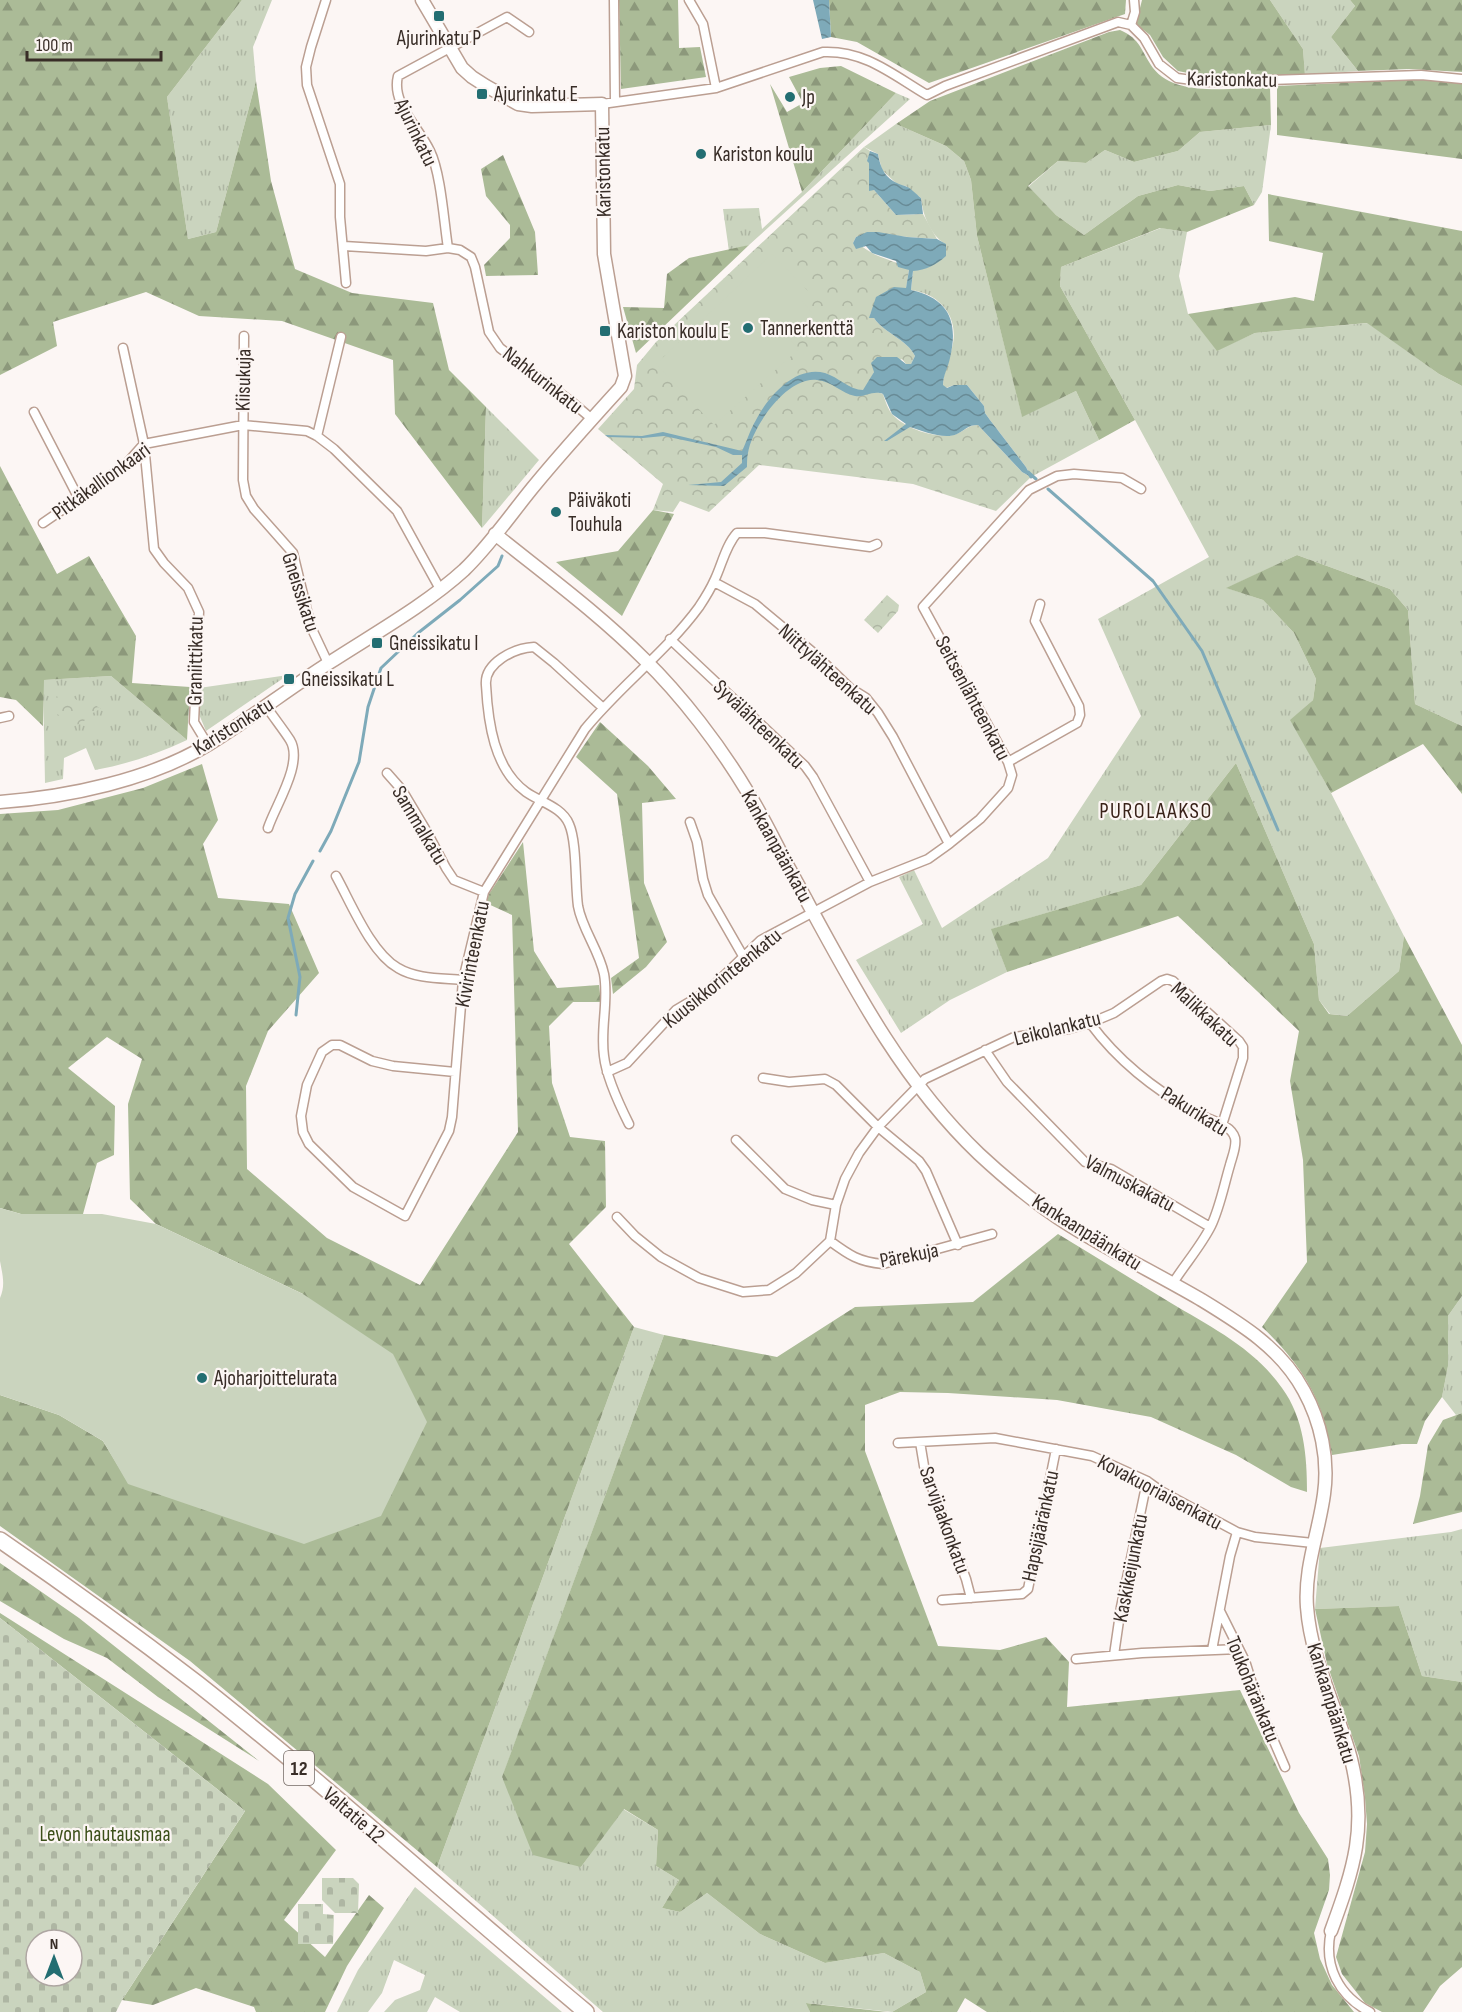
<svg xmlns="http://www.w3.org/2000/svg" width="1462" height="2012" viewBox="0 0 1462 2012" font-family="'Sofia Sans Condensed',sans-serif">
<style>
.grass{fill:url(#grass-tufts)}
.forest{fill:url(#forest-firs)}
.cemetery{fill:url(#cemetery-stones);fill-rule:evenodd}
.park{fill:url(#park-crowns)}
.garden{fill:#cad4be}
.water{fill:url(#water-waves)}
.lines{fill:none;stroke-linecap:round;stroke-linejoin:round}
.stream{stroke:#7eaab9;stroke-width:3}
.street-casing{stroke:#bb9f92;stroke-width:11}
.secondary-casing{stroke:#bb9f92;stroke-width:15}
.highway-casing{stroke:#bb9f92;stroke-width:18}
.street{stroke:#fff;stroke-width:8}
.secondary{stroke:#fff;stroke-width:12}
.highway{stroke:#fff;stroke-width:15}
.poi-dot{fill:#236e72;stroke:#fcf6f4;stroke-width:2}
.labels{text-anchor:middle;stroke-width:4.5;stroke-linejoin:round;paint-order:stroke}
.shield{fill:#fcf6f4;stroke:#736964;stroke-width:1.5}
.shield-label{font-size:20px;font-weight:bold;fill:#382d27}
.poi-label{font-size:21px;fill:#382d27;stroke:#fcf6f4;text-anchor:start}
.street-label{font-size:21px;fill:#382d27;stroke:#fcf6f4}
.park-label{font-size:21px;fill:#3c501a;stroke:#fcf6f4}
.neighbourhood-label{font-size:22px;letter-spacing:1.5px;fill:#392319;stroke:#fcf6f4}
</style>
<defs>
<pattern id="grass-tufts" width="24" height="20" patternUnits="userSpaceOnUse" patternTransform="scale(1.5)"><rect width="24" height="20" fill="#cad4be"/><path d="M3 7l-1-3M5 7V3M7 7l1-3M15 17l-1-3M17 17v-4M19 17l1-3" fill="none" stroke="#aeb6a3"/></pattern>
<pattern id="forest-firs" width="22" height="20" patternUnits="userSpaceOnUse" patternTransform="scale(1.5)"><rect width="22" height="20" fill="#abbb97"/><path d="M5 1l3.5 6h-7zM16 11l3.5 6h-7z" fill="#8c987b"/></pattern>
<pattern id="cemetery-stones" width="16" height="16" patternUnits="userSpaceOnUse" patternTransform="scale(1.5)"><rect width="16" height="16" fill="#cad4be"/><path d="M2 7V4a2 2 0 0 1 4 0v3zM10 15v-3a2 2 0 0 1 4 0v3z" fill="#aeb6a3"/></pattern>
<pattern id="park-crowns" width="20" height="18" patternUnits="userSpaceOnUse" patternTransform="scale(1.5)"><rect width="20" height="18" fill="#cad4be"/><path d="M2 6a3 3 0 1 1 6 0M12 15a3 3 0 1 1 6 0" fill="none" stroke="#aeb6a3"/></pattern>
<pattern id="water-waves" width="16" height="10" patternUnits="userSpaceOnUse" patternTransform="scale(1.5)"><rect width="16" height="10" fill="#7eaab9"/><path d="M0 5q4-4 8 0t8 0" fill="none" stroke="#688b96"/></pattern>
</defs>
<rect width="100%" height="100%" fill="#fcf6f4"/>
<path class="grass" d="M242 0H272L253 47 256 81 216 232 188 239 167 97Z
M1270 0H1350L1355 6 1331 37 1358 71 1305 75 1303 49Z
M896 93 910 99 749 245 729 251 723 209 759 208 762 229 802 192Z
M896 124 946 146 964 161 971 180 977 236 1022 416 1076 391 1099 440 1031 477 1026 467 990 420 985 413 984 406 967 385H954L946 388 943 386C943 372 949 361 952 348 960 318 941 294 911 290L913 271 945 244C930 234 923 216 921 198L906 186 898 185 882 170 878 154 864 147Z
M1271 125 1262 192 1254 205 1244 186 1210 191 1178 185 1138 196 1084 235 1056 215 1028 187 1058 161 1086 163 1105 150 1134 162 1178 151 1200 132Z
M1161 228 1187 232 1179 276 1188 314 1217 350 1255 333 1368 323 1439 374 1462 386V726L1415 704 1408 610 1390 589 1297 555 1227 588 1263 600 1294 633 1316 679 1313 700 1291 720 1331 793 1404 936 1399 971 1347 1016 1330 1014 1319 1000 1314 944 1236 763 1141 885 992 929 1007 972 950 1000 901 1033 856 960 923 924 899 877 914 870 942 928 1048 858 1141 716 1098 619 1209 557 1135 420 1060 286 1061 267Z
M486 407 539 460 482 528Z
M288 675 206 731 198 712 199 688Z
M111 676 187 740C157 754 128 764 95 770L86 748 64 758 63 779 45 783 43 680Z
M1462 1296V1413L1456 1415 1442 1397 1448 1366V1316Z
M634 1327 664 1335 502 1778 581 1867 623 1809 658 1830 656 1866 679 1880 662 1908 680 1912 707 1893 760 1934 825 1963 884 1953 920 1972 926 1992 892 2012 807 2003 810 2012H603L437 1867Z
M1462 1529V1682L1422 1676 1399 1606 1315 1609 1320 1548 1451 1532Z
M415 1887 562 2012H460L435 1997 427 2012H384L395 2000 420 1990 425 1975 394 1960 382 1993 368 2012H337L358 1970Z"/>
<path class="forest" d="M0 0H242L167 97 188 239 216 232 256 81 271 181 295 269 352 293 433 303 449 370 486 407 482 528 395 414 393 360 282 321 199 316 146 292 53 322 57 346 0 375Z
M619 0H678L679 48 700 47 706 77 621 89Z
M829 0H1126L1125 14 929 83 857 42 831 37Z
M1142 0H1270L1303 49 1305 75 1203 76 1178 71 1163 57 1150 35 1136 24Z
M1350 0H1462V72L1409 69 1358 71 1331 37 1355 6Z
M1120 30C1141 39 1141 51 1153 68 1177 99 1236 87 1270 87L1271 125 1200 132 1178 151 1134 162 1105 150 1086 163 1058 161 1028 186 1056 215 1084 235 1138 196 1178 185 1210 191 1244 186 1254 205 1187 232 1160 228 1061 267 1060 286 1135 420 1099 440 1076 391 1022 417 977 236 971 180 964 161 946 146 896 124 930 101 1109 32Z
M841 66 896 93 802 192 770 84 787 112 803 103 789 77 820 68Z
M1427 79 1462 83V159L1277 135V86Z
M503 155 535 232 538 275 486 276 484 265 510 238V225L486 196 481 169Z
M1268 194 1462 231V386L1439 374 1367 323 1255 333 1217 351 1188 314 1295 297 1314 301 1323 253 1269 241Z
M749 245 636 353 623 307 664 308 667 274 689 258Z
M0 466 57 574 89 556 136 636 132 683 190 687 187 740 111 676 44 680 43 726 16 700 0 697Z
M653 510 674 514 622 616 556 562 618 551Z
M1297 555 1390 589 1408 610 1415 704 1462 726V794L1423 744 1331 793 1290 720 1313 700 1316 679 1294 633 1263 600 1226 588Z
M600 722 648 766 676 799 642 803 644 883 667 942 646 967 613 994 611 978 639 958 617 794 576 757Z
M1236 763 1314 944 1319 1000 1329 1014 1347 1016 1399 971 1404 936 1462 1045V1296L1448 1316V1366L1442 1397 1425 1421 1417 1444H1402L1332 1455C1329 1441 1326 1427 1322 1414 1310 1379 1288 1351 1262 1327L1307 1262 1303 1160 1290 1081 1299 1031 1178 916 1007 972 991 929 1141 885Z
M202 764 218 820 203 844 218 898 289 904 319 973 268 1031 246 1086 247 1169 327 1238 420 1285 518 1132 512 915 486 903 489 894 523 842 534 951 557 988 599 985 601 1002H573L549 1026 552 1083 570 1137 605 1141 606 1207 569 1244 634 1327 437 1867 190 1661 0 1526V1395L59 1415 103 1441 129 1484 303 1294 156 1224 130 1199 128 1104 142 1059 107 1037 68 1068 115 1106 114 1155 97 1163 83 1214H21L0 1208V814L58 810 143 788Z
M1058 1234C1096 1257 1133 1280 1171 1303 1211 1327 1254 1348 1282 1388 1304 1418 1307 1456 1307 1492L1291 1487 1236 1455 1151 1417 1057 1400 948 1393 900 1392 865 1405V1451L938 1646 1000 1650 1046 1637 1069 1662 1067 1707 1240 1690 1299 1813 1328 1859 1330 1875 1329 1890 1314 1933 1320 1959 1332 1985 1354 2012H987L965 1998 957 2012H892L926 1992 920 1972 884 1953 825 1963 760 1934 707 1893 680 1912 662 1908 679 1880 656 1866 658 1830 624 1809 581 1867 533 1855 502 1777 664 1335 777 1357 855 1307 973 1302Z
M1462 1413V1512L1413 1524 1420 1496 1428 1445 1443 1420Z
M0 1563 79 1618 259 1761 158 1697 107 1658 64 1639 0 1601Z
M1399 1606 1422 1676 1462 1682V1967L1440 1986 1423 2012H1382L1365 2003 1342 1974 1336 1957 1365 1852 1367 1824 1365 1798 1359 1756 1327 1664 1315 1609Z
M0 1613 268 1784 336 1850 284 1920 325 1957 369 1895 384 1908 347 1966 325 2012H256L254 2007 196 1988 153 2005 122 2000 245 1811 0 1618Z
M806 2003 888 2012H810Z"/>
<path class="cemetery" d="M0 1618 245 1811 122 2000 116 2012H0ZM36 1940H72V1976H36Z
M322 1878H353L359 1884 358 1913H335L322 1900Z
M298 1904H323V1914L334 1915 333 1944H298Z"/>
<path class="park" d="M864 147 870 151 869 163 874 190 896 215 923 214 937 239C927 238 917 238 908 237 886 236 877 228 856 237L853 243C864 246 867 251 876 255 887 260 898 262 909 270L906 289C894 295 870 302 870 318H874C885 334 907 339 915 356L911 364H906L902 359 874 372 869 383 877 392 883 394C885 400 888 410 893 415 906 429 934 438 953 435 963 433 967 425 978 425L1022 472 1031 477 996 511 913 484 759 465 709 512 680 501 673 512 653 510 663 484 598 429 634 389 637 365 656 342Z
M887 595 899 605 898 611 878 633 864 620Z
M50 696 74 698 87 707 95 705 101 709C86 714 88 723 73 726L64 718 50 710Z"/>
<path class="garden" d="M772 254 810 293 802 301 815 316 790 340 799 349 714 425 656 364Z
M0 1208 21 1214H102L156 1224 303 1294 393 1354 427 1422 381 1516 304 1544 128 1484 103 1441 59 1415 0 1395V1298C6 1285 2 1273 0 1261 0 1244 0 1225 0 1208Z"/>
<path class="water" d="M813 0H829L831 37 822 39Z
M870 151 878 154C881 172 888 181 905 186 910 187 916 194 921 198L923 214 896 215 874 190 869 191V163L867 161Z
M867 232H878L907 237 937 239 946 244V256C936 265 926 270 913 271L911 290C948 298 959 321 950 358 948 368 943 375 943 385L947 388 954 385H967L984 406 985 413 990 420 1026 467 1031 477 1022 472 978 425C968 425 965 430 957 434 944 440 923 431 910 427L887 441H884L906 424 892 414 883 394C872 390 865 398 855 396 842 394 832 381 817 380 787 376 752 427 748 453 747 457 747 463 747 467L724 486 688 485 721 482 742 463V455H733L716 447 664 436 643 438 608 437 605 435 642 436 663 432 742 451C747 441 750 430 756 420 768 397 795 365 825 373 838 377 850 390 863 390L874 372 871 363 877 357H897L906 364H911L915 356C907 339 885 334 874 318H869L876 297 894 287 906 288 909 270 898 267 896 261 872 253 866 246 856 249 853 243 856 237Z"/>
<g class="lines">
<path class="stream" d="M1031 477 1028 472 1036 479
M1048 489 1153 581 1202 651 1278 830
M320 851 331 831 359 762 368 707 381 668 418 633 460 600 498 566 502 556
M296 1015 300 977 288 918 295 894 313 861"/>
<defs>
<path id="street" d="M326 0 311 47 306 67 307 85 340 184V217L346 283
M614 0 615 102
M689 0 703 24 716 88
M1131 25 1135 12 1134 0
M602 104 716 88 823 52C865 50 893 75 927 95L945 86 1118 22 1131 25 1144 38 1159 64 1177 78 1207 82 1421 75 1462 79
M344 246 426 251 448 248 460 250 471 257 475 267 489 332 500 348 573 403 592 419
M448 248C444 223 441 173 430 151 419 127 391 104 398 76L507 17 529 32
M244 336 243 480 246 496 254 509 293 553 311 627 328 663
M123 348 144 444 154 549 164 563 188 588 199 612 194 722 208 745
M34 412 78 497
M317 436 341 337
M43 523 101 483 129 461 144 444 243 425 307 431 317 436 334 449 397 511 440 589
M714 582 755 604 815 654 850 688 866 698 878 713 893 737 949 844
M670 639 805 766 813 777 870 882
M266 706C274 718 283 729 290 740 304 763 275 806 268 828
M602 707 554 663 534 647C514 648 484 663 486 685 488 722 494 769 526 792 540 802 562 807 569 824 577 842 575 884 578 906 582 929 599 950 604 974 609 1001 600 1029 604 1056 606 1075 620 1106 629 1124
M0 718 9 716
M1008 762 1077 723 1080 715 1079 706 1035 621 1040 604
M387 773 402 790 427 832 446 868 454 880 484 892
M690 822 697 842 703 879 708 895 743 956
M336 876C351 903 371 953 398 968 416 979 442 978 463 980
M1090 1023C1118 1061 1153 1088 1194 1112 1205 1119 1231 1123 1235 1138 1237 1146 1232 1157 1230 1165 1224 1185 1220 1207 1211 1226 1201 1246 1185 1264 1173 1283
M985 1050 1007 1082 1085 1162 1111 1169 1210 1227
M455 1072 393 1066 372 1061 340 1045H332L322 1052 307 1085 301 1116 303 1132 309 1144 353 1187 405 1216 449 1131 452 1117 463 980 484 892 585 729C620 686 666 652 699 607 705 598 711 588 715 579 722 564 726 545 737 533H765L870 547 877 544
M607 1072 627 1063 676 1010 708 991 761 940 870 882 928 859 949 844 980 819 1008 788 1012 775 1008 762 923 607 1029 490 1057 476 1074 474 1122 478 1141 489
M763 1078 789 1082 825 1079 836 1085 878 1127 919 1161 926 1171 958 1245
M736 1140 785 1189 812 1200 836 1205
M617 1217 635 1236 661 1257 699 1278 743 1292 769 1290 796 1273 830 1241 836 1205 845 1179 859 1153 878 1127 925 1079 1014 1037 1069 1029 1090 1023 1114 1013 1161 981 1167 979 1173 981 1239 1041 1243 1047V1058L1222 1125
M830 1241C849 1255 859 1262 883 1264L992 1234
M920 1442 924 1466 966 1579 971 1598
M898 1443 995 1438 1092 1456 1147 1481 1161 1491 1237 1532 1255 1537 1313 1543
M942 1600 1022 1594 1028 1589 1056 1449
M1220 1611 1245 1661 1260 1709 1285 1767
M1212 1650 1230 1556 1237 1532
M1114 1655 1121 1607 1147 1481
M1076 1659 1142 1653 1239 1649
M1331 1931C1323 1966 1339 1996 1370 2012"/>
<path id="secondary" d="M495 534C546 575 598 613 644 659 682 696 720 746 747 791 761 813 773 838 785 861 842 964 893 1072 979 1154 1007 1180 1037 1205 1069 1225 1112 1252 1157 1274 1200 1299 1241 1324 1281 1348 1304 1391 1321 1422 1329 1459 1324 1494 1319 1532 1304 1568 1307 1607 1311 1661 1337 1707 1351 1759 1368 1827 1354 1868 1331 1931
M0 802C68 797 150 780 209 744 250 719 288 689 329 663 372 635 427 604 464 570 490 545 511 514 534 486 562 452 591 420 621 387L625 376 604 254 602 104 532 106 518 104 486 86 472 77 462 68 422 0"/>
<path id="highway" d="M0 1540C67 1586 133 1634 198 1684 331 1789 456 1904 586 2012"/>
</defs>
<use href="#street" class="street-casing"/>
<use href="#secondary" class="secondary-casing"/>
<use href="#highway" class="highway-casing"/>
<use href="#street" class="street"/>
<use href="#secondary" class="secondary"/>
<use href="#highway" class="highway"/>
</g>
<g class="poi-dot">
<rect x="433" y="10" width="12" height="12" rx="3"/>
<rect x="476" y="88" width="12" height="12" rx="3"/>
<circle cx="790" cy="97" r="6"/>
<circle cx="701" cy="154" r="6"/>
<circle cx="748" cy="328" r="6"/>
<rect x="599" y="325" width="12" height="12" rx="3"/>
<circle cx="556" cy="512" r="6"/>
<rect x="371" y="637" width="12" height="12" rx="3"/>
<rect x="283" y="673" width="12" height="12" rx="3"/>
<circle cx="202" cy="1378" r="6"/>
</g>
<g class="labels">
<rect class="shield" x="284" y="1751" width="30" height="34" rx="4.5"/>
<g class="shield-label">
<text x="299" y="1775">12</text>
</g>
<g class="poi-label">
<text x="439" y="45" text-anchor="middle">Ajurinkatu P</text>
<text x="494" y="101">Ajurinkatu E</text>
<text x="802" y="104">Jp</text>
<text x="713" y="161">Kariston koulu</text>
<text x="760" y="335">Tannerkenttä</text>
<text x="617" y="338">Kariston koulu E</text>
<text x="568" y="507">Päiväkoti<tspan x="568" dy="24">Touhula</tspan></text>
<text x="389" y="650">Gneissikatu I</text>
<text x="301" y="686">Gneissikatu L</text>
<text x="214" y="1385">Ajoharjoittelurata</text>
</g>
<g class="street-label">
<text transform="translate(1232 79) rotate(1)" y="7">Karistonkatu</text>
<text transform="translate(416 132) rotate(64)" y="7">Ajurinkatu</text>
<text transform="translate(603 172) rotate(-91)" y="7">Karistonkatu</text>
<text transform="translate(243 380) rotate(-89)" y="7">Kiisukuja</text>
<text transform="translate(543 380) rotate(38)" y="7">Nahkurinkatu</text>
<text transform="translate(101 481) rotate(-36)" y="7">Pitkäkallionkaari</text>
<text transform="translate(301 592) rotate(72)" y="7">Gneissikatu</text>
<text transform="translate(195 661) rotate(-89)" y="7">Graniittikatu</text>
<text transform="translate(828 669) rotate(42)" y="7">Niittylähteenkatu</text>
<text transform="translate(973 698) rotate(62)" y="7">Seitsenlähteenkatu</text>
<text transform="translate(759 724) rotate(44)" y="7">Syvälähteenkatu</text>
<text transform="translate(233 726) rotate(-32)" y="7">Karistonkatu</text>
<text transform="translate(420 825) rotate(59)" y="7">Sammalkatu</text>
<text transform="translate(777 846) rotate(61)" y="7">Kankaanpäänkatu</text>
<text transform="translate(472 954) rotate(-79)" y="7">Kivirinteenkatu</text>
<text transform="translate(722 978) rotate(-39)" y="7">Kuusikkorinteenkatu</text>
<text transform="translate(1205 1014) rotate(43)" y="7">Malikkakatu</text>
<text transform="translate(1057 1028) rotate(-14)" y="7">Leikolankatu</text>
<text transform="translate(1195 1111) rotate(32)" y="7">Pakurikatu</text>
<text transform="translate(1130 1183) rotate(28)" y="7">Valmuskakatu</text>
<text transform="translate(1087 1232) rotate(32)" y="7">Kankaanpäänkatu</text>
<text transform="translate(909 1255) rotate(-11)" y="7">Pärekuja</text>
<text transform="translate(1160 1492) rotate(28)" y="7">Kovakuoriaisenkatu</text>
<text transform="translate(945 1520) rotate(70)" y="7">Sarvijaakonkatu</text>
<text transform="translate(1040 1526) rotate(-78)" y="7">Hapsijääränkatu</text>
<text transform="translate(1130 1568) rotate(-79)" y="7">Kaskikeijunkatu</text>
<text transform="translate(1253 1689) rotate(68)" y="7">Toukohäränkatu</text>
<text transform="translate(1332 1703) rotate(73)" y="7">Kankaanpäänkatu</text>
<text transform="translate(354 1815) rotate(41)" y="7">Valtatie 12</text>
</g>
<g class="park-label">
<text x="105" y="1841">Levon hautausmaa</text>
</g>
<g class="neighbourhood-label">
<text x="1156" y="818">PUROLAAKSO</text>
</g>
</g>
<g transform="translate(54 1958)"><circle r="28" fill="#fcf6f4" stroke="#aea6a2" stroke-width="1.5"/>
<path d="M0-4.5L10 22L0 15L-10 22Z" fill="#236e72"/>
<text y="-9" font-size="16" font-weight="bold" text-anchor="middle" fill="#382d27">N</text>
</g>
<path d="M27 51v9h134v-9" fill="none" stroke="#382d27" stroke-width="3"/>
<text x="36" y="51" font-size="18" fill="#382d27" stroke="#fcf6f4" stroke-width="4.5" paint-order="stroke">100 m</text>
</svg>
